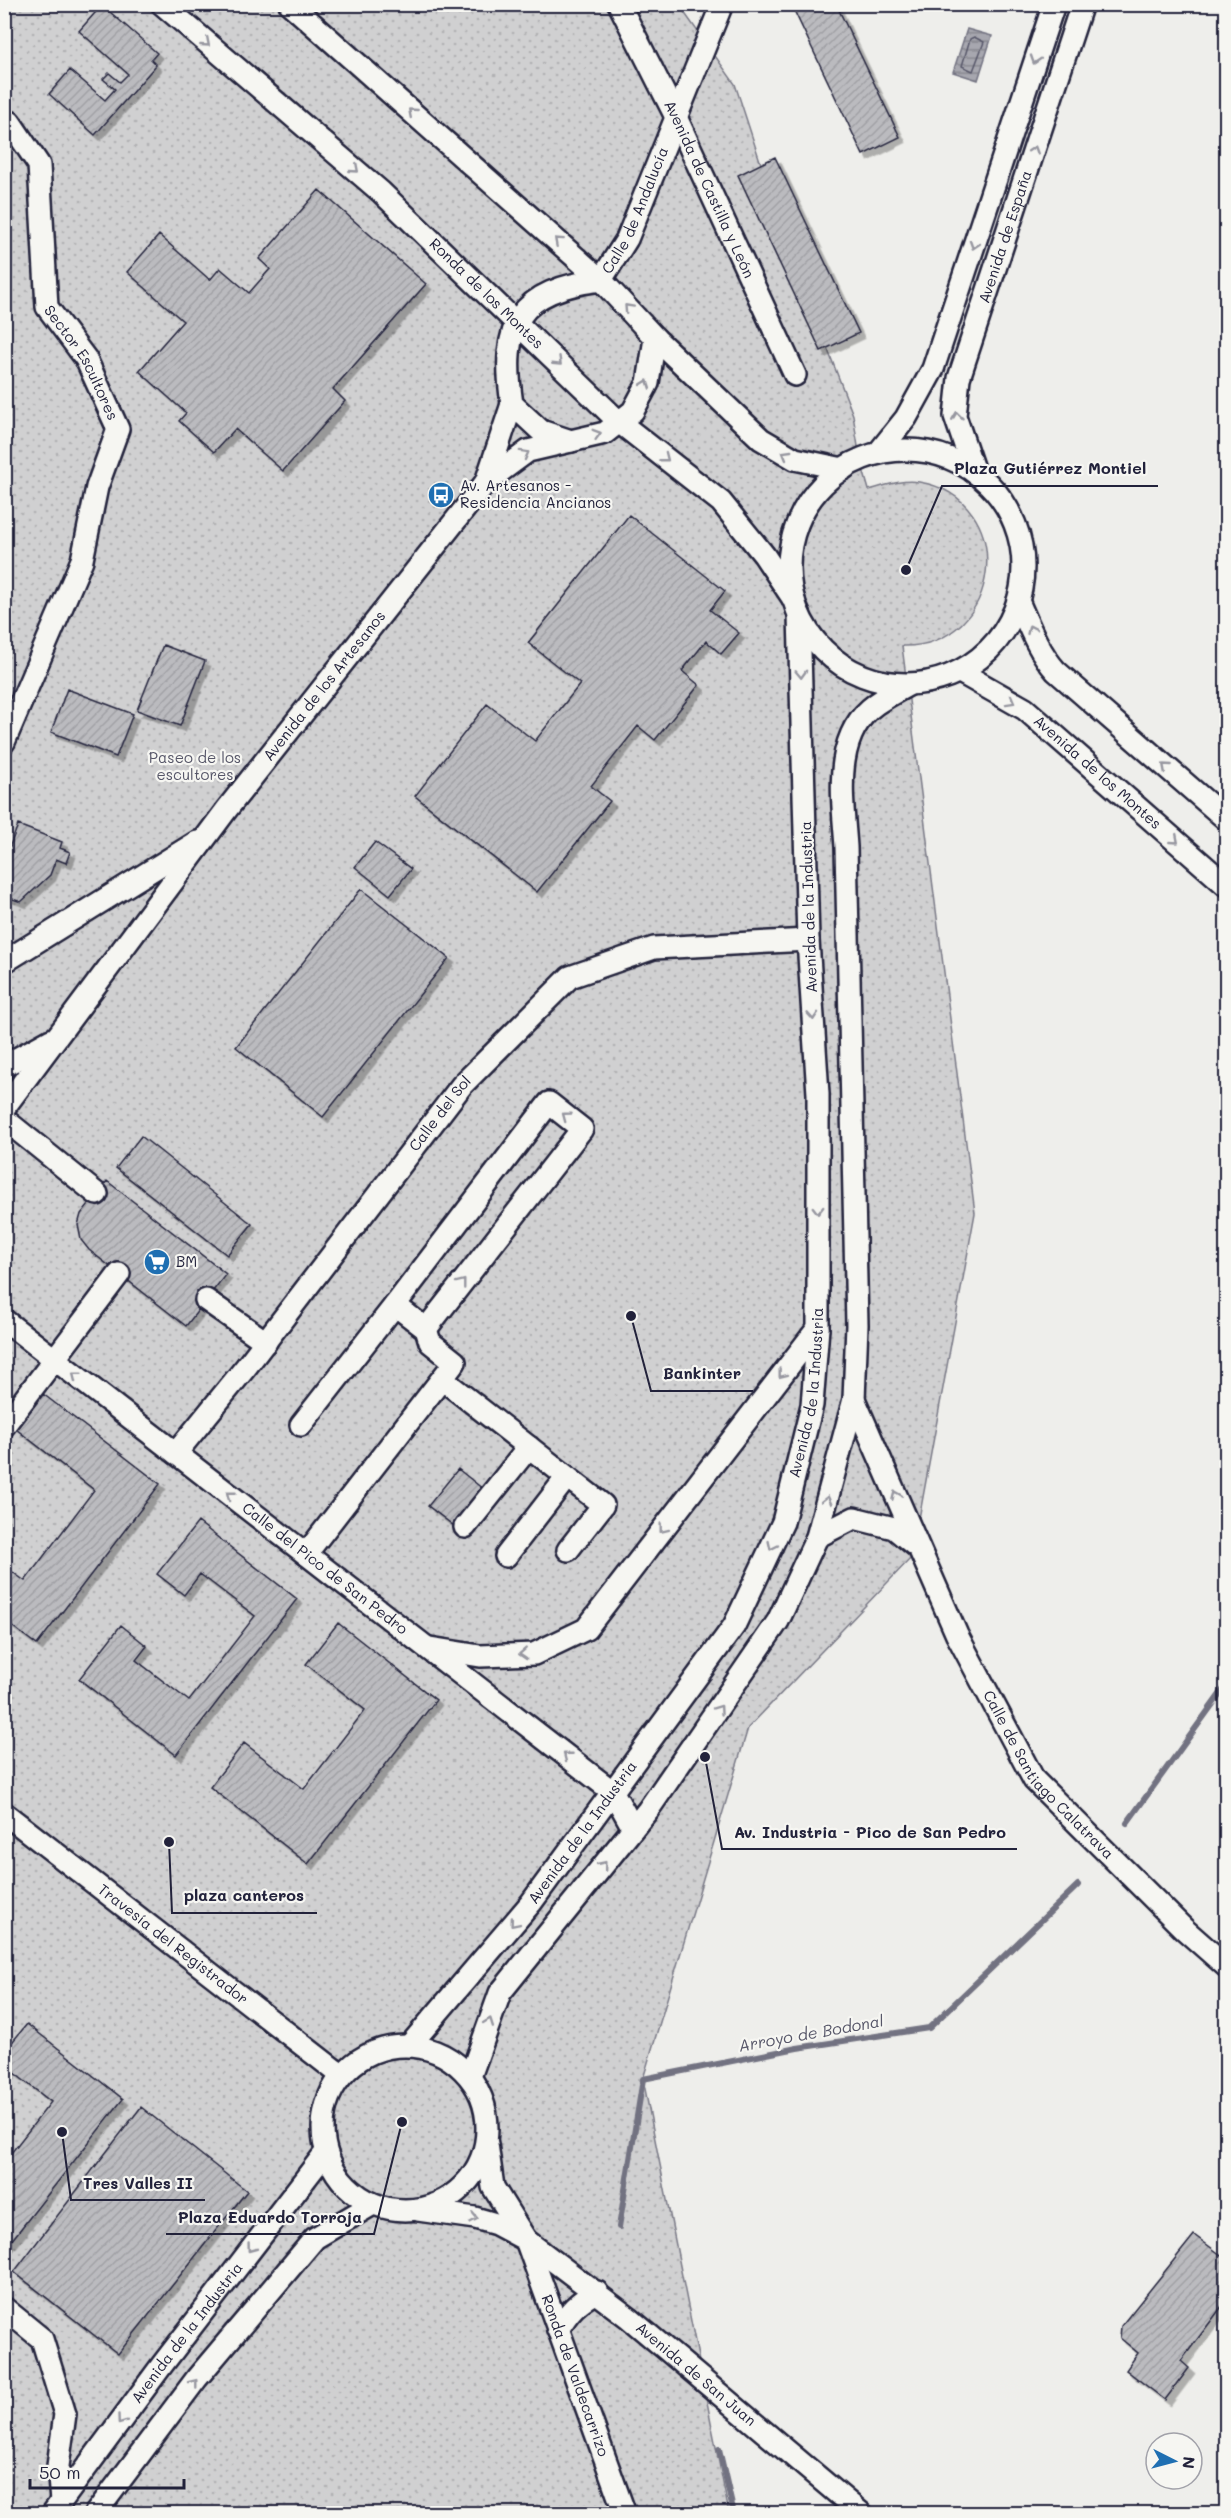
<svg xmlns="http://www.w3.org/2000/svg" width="1231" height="2518" viewBox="0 0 1231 2518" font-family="Mali,sans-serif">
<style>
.green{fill:url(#green-dots);stroke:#797986;stroke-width:1.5}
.water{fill:url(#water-rules);stroke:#727281;stroke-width:1.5}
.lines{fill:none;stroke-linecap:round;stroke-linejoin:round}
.shore{stroke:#575769;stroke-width:1.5}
.stream{stroke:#727281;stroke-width:6}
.building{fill:url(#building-hatch);stroke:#22223b;stroke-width:1.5;filter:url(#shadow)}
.minor-casing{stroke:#22223b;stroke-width:26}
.minor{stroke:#f6f6f2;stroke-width:21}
.oneway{stroke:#9797a0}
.labels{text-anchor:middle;stroke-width:4.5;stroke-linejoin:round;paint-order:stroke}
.street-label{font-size:15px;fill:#22223b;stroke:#f6f6f2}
.poi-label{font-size:15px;fill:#22223b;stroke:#f6f6f2;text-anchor:start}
.park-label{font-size:15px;fill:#565668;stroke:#f6f6f2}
.water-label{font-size:16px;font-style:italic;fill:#575769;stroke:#f6f6f2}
.leader{fill:none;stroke:#22223b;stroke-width:2}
.callout-dot{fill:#22223b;stroke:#f6f6f2;stroke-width:2}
.callout-label{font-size:16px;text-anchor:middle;font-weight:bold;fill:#22223b;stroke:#f6f6f2;stroke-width:4.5;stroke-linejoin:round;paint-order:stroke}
</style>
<defs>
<pattern id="green-dots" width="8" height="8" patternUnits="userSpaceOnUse" patternTransform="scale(1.5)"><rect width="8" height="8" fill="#d0d0d1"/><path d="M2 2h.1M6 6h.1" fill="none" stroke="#b2b2b4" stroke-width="1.8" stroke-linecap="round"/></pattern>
<pattern id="water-rules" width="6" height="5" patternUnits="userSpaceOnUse" patternTransform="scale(1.5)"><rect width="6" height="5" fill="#a7a7af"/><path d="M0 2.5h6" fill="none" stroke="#888890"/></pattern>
<pattern id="building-hatch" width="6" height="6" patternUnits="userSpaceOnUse" patternTransform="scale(1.5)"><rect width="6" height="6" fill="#bbbbbf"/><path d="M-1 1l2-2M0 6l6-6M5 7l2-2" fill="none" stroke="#a0a0a5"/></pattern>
<filter id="shadow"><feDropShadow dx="5.5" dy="5.5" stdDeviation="0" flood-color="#0004"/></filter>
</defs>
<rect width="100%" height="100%" fill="#eeeeeb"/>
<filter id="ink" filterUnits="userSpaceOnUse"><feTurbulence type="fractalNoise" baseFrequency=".0167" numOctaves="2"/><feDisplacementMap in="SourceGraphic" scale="12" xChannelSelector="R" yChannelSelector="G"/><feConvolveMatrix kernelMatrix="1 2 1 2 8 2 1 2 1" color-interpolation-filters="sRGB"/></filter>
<g filter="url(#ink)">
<path class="green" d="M5 5H679L735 84 786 241 853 415 860 459 869 490C885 486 901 479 919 482 1019 498 1004 648 902 646L975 1213 912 1557 748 1728 643 2079 729 2513 5 2514Z"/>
<path class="water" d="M967 29 992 36 978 80 953 72Z"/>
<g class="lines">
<path class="shore" d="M974 37 984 42 973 71 962 66 970 39Z"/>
<path class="stream" d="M1127 1823 1226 1686
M619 2227 643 2079 797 2048 929 2028 1078 1885
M719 2449 734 2514"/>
</g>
<path class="building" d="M791 4H836L900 137 863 155Z
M102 5 157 53 151 60 156 65 95 135 49 94 70 70 105 100 115 89 103 79 109 73 120 82 128 74 79 31Z
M775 157 859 333 821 351 738 175Z
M319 190 426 284 333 389 345 401 283 471 235 429 214 452 179 421 186 413 139 371 183 321 127 272 159 235 210 280 220 268 249 293 270 269 259 259Z
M629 515 725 591 710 610 739 633 721 654 706 641 682 671 699 685 655 740 638 726 591 786 610 801 537 892 415 796 487 704 535 741 580 684 528 643Z
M163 645 205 661 180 726 137 710Z
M67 689 133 714 116 757 51 732Z
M18 825 62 842 60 848 70 852 66 863 56 859 50 875 21 902 4 896V861Z
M375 842 411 869 390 895 355 867Z
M361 889 449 958 323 1117 236 1047Z
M141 1136 252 1224 227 1255 116 1168Z
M107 1181 226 1274 186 1326 89 1250 81 1240 78 1225 81 1214Z
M43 1394 160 1484 37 1645 4 1620V1566L25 1581 94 1490 16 1429Z
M458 1469 483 1489 454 1526 428 1506Z
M198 1522 297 1599 176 1755 79 1679 121 1625 147 1646 136 1660 189 1701 255 1616 200 1574 184 1595 157 1574Z
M338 1623 436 1700 308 1864 210 1787 244 1743 304 1789 365 1710 306 1664Z
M27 2024 123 2099 4 2250V2162L51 2102 4 2065V2052Z
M141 2107 247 2191 118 2354 14 2272Z
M1194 2235 1221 2255 1226 2248V2301L1181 2361 1189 2368 1165 2400 1126 2370 1138 2353 1120 2338 1121 2326Z"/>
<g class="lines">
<defs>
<g id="minor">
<path id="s1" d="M162 4 381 192 619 422 721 502 764 555 794 600"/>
<path d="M290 4 601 280 655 338 761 439 795 459 843 469"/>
<path id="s2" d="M619 4 675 115 795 375"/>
<path id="s3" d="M4 121 10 122 39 165 47 307 86 359 118 429 97 487 82 560 4 742"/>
<path id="s4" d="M601 280 627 239 722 4"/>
<path d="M571 441 541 431 512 404C500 324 518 290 601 280"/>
<circle cx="906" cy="567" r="117"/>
<path d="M878 453 906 418 933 369 1054 4"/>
<path id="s5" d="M974 472 955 416 959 378 1082 4"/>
<path d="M486 482 512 404"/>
<path d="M1018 601C1029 626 1038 651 1056 671L1226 819"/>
<path id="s6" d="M960 672 1025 709 1226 885"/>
<path d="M4 962 197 842"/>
<path d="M4 1066 51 1040"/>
<path id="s7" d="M4 1108 227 809 486 482 528 451 605 433 633 411 648 383 655 338"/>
<path d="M4 1119 97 1194"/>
<path d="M206 1300 266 1342"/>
<path d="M395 1305 549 1103 582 1129 426 1329"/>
<path id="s8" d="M4 1320 613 1792 633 1828"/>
<path d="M442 1379 603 1505 568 1550"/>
<path id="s9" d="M854 1399 957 1635 1034 1780 1184 1929 1226 1966"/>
<path d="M301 1425 395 1305 426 1329 430 1342 455 1362 306 1554"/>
<path d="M4 1426 119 1274"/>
<path id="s10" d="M176 1453 246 1367 462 1085 570 977 654 948 808 940"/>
<path d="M465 1527 529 1447"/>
<path d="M817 1537 854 1518 894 1528 916 1546"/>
<path d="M506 1556 567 1477"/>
<path d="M430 1648 480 1656 534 1654 586 1629 818 1328"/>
<path id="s11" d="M4 1813 341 2075"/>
<path id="s12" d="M410 2045 531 1903 734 1626 783 1522 812 1405 818 1328V1094L808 940 799 615"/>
<circle cx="405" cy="2128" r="82"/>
<path d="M470 2077 500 1993 648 1810 778 1621 817 1537 854 1399 857 1325 846 847C843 800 831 736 876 704 886 697 897 691 908 685"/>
<path id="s13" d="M487 2144 493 2187 526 2240 625 2514"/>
<path id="s14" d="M418 2210 475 2218 496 2224 526 2240 629 2318 862 2514"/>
<path d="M4 2308 42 2339 65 2414 58 2466 61 2502"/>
<path d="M558 2330C568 2312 578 2301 597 2292"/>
<path id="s15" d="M52 2514 162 2365 326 2152"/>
<path d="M95 2514 197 2378 315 2238 373 2204"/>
</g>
</defs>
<use href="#minor" class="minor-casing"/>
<use href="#minor" class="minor"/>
</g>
<defs><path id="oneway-chevron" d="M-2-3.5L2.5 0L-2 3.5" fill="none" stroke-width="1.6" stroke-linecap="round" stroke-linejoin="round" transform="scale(1.5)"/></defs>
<g class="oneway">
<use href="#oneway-chevron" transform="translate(206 43) rotate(41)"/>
<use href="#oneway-chevron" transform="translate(1035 60) rotate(108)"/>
<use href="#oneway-chevron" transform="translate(412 112) rotate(-139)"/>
<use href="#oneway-chevron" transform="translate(1034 150) rotate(-72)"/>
<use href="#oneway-chevron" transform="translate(355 169) rotate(41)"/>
<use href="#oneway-chevron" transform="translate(558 241) rotate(-138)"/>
<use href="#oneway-chevron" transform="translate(974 245) rotate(108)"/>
<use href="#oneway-chevron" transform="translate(628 308) rotate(-133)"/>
<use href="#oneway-chevron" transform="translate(558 362) rotate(44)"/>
<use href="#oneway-chevron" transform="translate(646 384) rotate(-70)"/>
<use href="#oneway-chevron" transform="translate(957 416) rotate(-97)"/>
<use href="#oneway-chevron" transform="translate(597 434) rotate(-16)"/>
<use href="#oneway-chevron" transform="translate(525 454) rotate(-29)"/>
<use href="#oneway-chevron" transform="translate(786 454) rotate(-150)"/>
<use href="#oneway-chevron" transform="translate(665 458) rotate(38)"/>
<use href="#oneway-chevron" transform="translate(1031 629) rotate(-115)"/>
<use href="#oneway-chevron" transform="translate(801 674) rotate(88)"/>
<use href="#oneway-chevron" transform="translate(1011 701) rotate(29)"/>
<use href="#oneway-chevron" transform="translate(1166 767) rotate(-139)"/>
<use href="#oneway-chevron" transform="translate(1175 840) rotate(41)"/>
<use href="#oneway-chevron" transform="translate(813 1016) rotate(86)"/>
<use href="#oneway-chevron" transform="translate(566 1116) rotate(-143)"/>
<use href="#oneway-chevron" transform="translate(818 1210) rotate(90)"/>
<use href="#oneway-chevron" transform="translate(462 1283) rotate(-52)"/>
<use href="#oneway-chevron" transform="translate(782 1374) rotate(128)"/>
<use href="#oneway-chevron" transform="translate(76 1376) rotate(-142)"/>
<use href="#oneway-chevron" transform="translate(230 1495) rotate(-142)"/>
<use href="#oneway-chevron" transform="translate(896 1495) rotate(-113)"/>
<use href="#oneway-chevron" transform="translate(827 1500) rotate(-76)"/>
<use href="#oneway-chevron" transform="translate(663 1529) rotate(128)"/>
<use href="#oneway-chevron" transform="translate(772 1546) rotate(115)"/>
<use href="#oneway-chevron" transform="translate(523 1654) rotate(177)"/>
<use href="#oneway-chevron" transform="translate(719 1709) rotate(-55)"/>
<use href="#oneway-chevron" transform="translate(567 1756) rotate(-142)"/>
<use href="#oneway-chevron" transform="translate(603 1865) rotate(-51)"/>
<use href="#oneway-chevron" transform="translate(514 1923) rotate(130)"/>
<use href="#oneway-chevron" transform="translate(489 2022) rotate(-70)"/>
<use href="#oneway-chevron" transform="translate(474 2218) rotate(12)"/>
<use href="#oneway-chevron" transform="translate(251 2248) rotate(127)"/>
<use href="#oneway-chevron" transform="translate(194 2383) rotate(-52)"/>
<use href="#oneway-chevron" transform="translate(121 2420) rotate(126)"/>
</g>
</g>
<defs>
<symbol id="bus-disc" viewBox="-11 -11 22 22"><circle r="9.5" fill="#1f6fb2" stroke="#f6f6f2"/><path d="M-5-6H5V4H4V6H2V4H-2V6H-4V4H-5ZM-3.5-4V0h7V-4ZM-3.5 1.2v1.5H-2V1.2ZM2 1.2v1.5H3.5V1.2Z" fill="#fff"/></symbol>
<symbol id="supermarket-disc" viewBox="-11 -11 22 22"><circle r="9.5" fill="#1f6fb2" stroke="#f6f6f2"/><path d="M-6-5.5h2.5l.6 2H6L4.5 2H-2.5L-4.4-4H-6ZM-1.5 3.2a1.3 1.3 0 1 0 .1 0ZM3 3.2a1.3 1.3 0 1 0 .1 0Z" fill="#fff"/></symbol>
</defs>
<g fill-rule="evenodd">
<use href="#bus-disc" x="426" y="480" width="30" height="30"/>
<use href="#supermarket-disc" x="142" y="1247" width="30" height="30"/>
</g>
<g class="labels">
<g class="street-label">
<text dy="5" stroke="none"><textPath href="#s2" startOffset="206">Avenida de Castilla y León</textPath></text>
<text dy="5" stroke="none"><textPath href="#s4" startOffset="78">Calle de Andalucía</textPath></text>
<text dy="5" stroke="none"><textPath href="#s5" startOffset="246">Avenida de España</textPath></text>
<text dy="5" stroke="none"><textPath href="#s1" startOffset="435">Ronda de los Montes</textPath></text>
<text dy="5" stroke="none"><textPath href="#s3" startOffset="266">Sector Escultores</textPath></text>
<text dy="5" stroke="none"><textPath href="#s7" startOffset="530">Avenida de los Artesanos</textPath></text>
<text dy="5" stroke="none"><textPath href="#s6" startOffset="171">Avenida de los Montes</textPath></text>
<text transform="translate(809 907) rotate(-92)" y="5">Avenida de la Industria</text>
<text dy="5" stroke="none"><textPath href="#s10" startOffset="430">Calle del Sol</textPath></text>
<text dy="5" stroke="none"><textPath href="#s12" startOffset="777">Avenida de la Industria</textPath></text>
<text dy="5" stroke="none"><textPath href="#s8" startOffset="406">Calle del Pico de San Pedro</textPath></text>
<text dy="5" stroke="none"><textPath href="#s9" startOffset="426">Calle de Santiago Calatrava</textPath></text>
<text dy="5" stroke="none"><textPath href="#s12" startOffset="274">Avenida de la Industria</textPath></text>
<text dy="5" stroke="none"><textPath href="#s11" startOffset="214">Travesía del Registrador</textPath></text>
<text dy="5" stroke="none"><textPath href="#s15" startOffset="226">Avenida de la Industria</textPath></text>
<text dy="5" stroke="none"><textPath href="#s14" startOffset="330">Avenida de San Juan</textPath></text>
<text dy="5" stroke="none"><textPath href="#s13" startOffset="250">Ronda de Valdecarrizo</textPath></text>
</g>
<g class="poi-label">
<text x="460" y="491">Av. Artesanos -<tspan x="460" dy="17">Residencia Ancianos</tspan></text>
<text x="176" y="1267">BM</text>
</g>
<g class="park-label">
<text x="195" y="763">Paseo de los<tspan x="195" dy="17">escultores</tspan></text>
</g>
<g class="water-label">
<text transform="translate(811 2033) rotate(-10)" y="6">Arroyo de Bodonal</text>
</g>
</g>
<path class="leader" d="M906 570L942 486H1158M631 1316L651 1391H753M705 1757L722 1849H1017M169 1842L172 1913H317M62 2132L71 2200H205M402 2122L374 2234H166"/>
<g class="callout-dot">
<circle cx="906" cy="570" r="6"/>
<circle cx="631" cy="1316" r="6"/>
<circle cx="705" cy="1757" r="6"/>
<circle cx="169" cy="1842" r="6"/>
<circle cx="62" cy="2132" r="6"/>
<circle cx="402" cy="2122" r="6"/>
</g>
<g class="callout-label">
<text x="1050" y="474">Plaza Gutiérrez Montiel</text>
<text x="702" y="1379">Bankinter</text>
<text x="870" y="1838">Av. Industria - Pico de San Pedro</text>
<text x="244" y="1901">plaza canteros</text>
<text x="138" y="2189">Tres Valles II</text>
<text x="270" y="2223">Plaza Eduardo Torroja</text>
</g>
<rect width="1231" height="2518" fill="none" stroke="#f6f6f2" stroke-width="24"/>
<rect x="12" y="12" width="1207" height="2494" fill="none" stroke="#22223b" stroke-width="2" filter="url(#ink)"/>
<g transform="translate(1174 2461) rotate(96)"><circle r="28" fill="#f6f6f2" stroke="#a1a1a9" stroke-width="1.5"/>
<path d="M0-4.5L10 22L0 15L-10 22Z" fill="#1f6fb2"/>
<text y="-9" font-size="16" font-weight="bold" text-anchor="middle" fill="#22223b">N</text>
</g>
<path d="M30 2479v9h154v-9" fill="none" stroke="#22223b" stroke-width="3"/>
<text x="39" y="2479" font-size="18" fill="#22223b" stroke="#f6f6f2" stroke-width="4.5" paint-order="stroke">50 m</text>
</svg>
